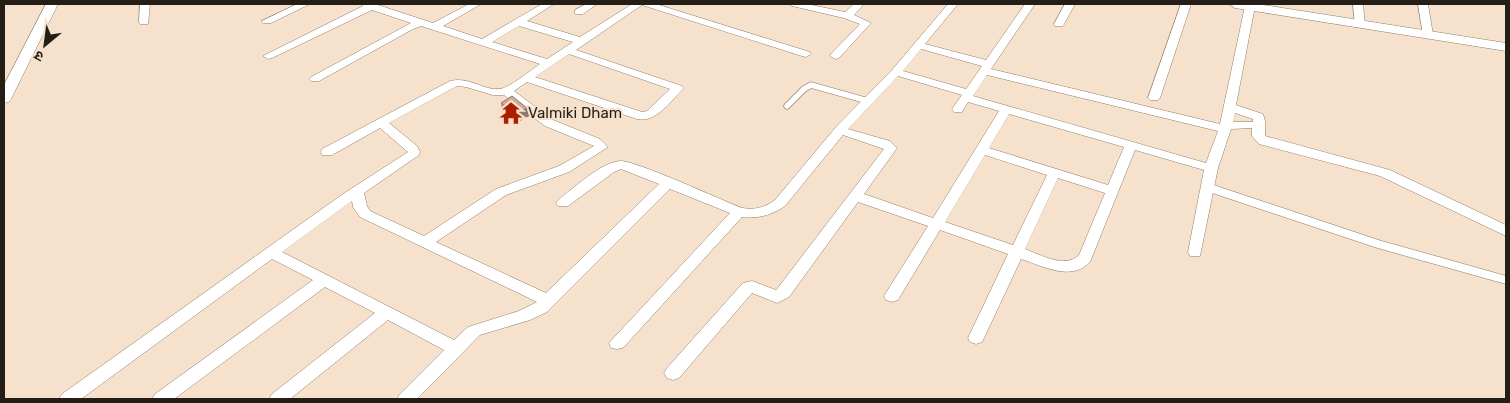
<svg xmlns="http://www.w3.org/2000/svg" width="1510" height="403" viewBox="0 0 1510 403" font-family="Rubik,'Noto Sans Devanagari',sans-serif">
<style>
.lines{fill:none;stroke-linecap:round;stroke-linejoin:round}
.service-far1-casing{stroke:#917f6b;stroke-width:7}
.service-casing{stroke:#917f6b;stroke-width:9}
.minor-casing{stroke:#917f6b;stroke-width:1}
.tertiary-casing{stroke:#917f6b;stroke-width:1}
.service-far1{stroke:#fff;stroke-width:5.5}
.service{stroke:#fff;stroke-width:8}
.minor{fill:#fff;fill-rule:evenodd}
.tertiary{fill:#fff;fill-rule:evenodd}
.wall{fill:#b19483}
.shaded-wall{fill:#90786a}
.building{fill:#ceac98;stroke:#90786a}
.labels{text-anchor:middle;stroke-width:4;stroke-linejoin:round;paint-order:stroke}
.poi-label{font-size:15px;fill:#251e16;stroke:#f6e2cc;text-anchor:start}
</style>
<rect width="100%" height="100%" fill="#f6e2cc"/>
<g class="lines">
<defs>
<path id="service-far1" d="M787 106 804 89 811 85 868 101"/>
<path id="service" d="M1207 187 1378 244 1506 280"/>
<path id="minor" d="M140 4H150L148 24H140L139 22Z
M297 4H310L271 23H263L262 21Z
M361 4H375L433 23 469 4H481L443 26 482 39 542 4H554L527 21 580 37 632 4H656L810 52 811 54 806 57 802 56 642 5 576 50 682 86 684 88 682 90C670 102 656 123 637 119L527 82 514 91 553 120 600 139 608 147 569 172 506 195 436 242 546 293 659 184 621 169 614 172 568 206H558L556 203 558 200C574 188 600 163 620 161 635 160 721 200 742 208 755 210 764 208 775 200L836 127 892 70 948 4H958L925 44 986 60 1025 4H1035L991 69 1220 124 1245 6 1247 4H1253L1255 6 1236 105 1263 114 1265 121V136L1390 170 1506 225V236L1380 176 1259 144 1252 136V128L1231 129 1218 168 1200 256H1190L1188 252 1204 170 1135 150 1090 262C1071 282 1043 266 1021 259L984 338 982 342 976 344 970 342 968 338 1008 254 940 230 898 300 892 302 886 300 884 296 928 226 858 202 789 297 777 303 752 293 679 378 673 380 667 378 664 373 667 368 743 283 752 281 776 290 777 289 884 149 843 135 785 206C772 215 758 219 742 217L623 348 617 349 611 348 609 343 730 213 670 189 547 312 530 320 480 335 417 399H397L400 394 444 350 388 320 290 399H269L272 394 375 313 325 287 174 399H152L155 394 313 280 272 259 81 399H59L62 394 343 194 408 152 380 128 332 155H322L321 152 322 149 450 81C470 76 483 91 500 89 509 88 531 70 540 64L421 26 413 29 319 81H311L309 79 311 77 411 23 372 10 272 58 268 59 263 56 363 6ZM519 26 573 42 547 59 492 42ZM921 49 982 66 966 89 903 71ZM569 54 670 89 647 111 642 112 535 77ZM987 75 1218 131 1206 163 973 96ZM898 76 962 95 952 109 954 112H962L968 102 999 111 933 218 864 194 897 148 890 141 848 129ZM457 86 466 87 493 95H504L545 126 594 146 559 166 496 189 424 236 370 211 367 206 364 193 419 155 420 152 417 146 389 123ZM1235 113 1253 119V122H1233ZM1009 114 1124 147 1108 185 989 148ZM985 155 1047 175 1013 245 945 222ZM1058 178 1105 193 1079 255C1065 269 1041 255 1025 249ZM352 201 353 207 360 217 537 302 519 311 468 327 454 340 282 252Z
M586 4H597L583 14H575V10Z
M790 4H807L845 12 854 4H864L854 15 871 23 839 58 835 59 830 56 831 54 860 24 844 18 792 6Z
M1065 4H1075L1063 26H1055L1054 24Z
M1181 4H1191L1160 98 1158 100H1150L1148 98Z
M1353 4H1363L1365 25 1364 27H1356L1355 25Z
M1418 4H1428L1433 35 1432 37H1424L1423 35Z"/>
<path id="tertiary" d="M46 4H58L11 99 9 102 4 103V85Z
M1229 4H1257L1506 43V51L1235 8Z"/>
</defs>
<use href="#service-far1" class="service-far1-casing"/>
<use href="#service" class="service-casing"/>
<use href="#minor" class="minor-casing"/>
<use href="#tertiary" class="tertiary-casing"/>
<use href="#service-far1" class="service-far1"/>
<use href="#service" class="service"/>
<use href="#minor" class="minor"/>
<use href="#tertiary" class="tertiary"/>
</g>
<path class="wall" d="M501 103 529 116 518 122 502 112Z"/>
<path class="shaded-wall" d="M527 108 529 116 518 122 516 113Z"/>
<path class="building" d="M512 96 527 108 516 113 501 103Z"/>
<defs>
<symbol id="temple-bare" viewBox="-9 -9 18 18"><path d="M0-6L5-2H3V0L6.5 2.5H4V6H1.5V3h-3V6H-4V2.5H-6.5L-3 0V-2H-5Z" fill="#ac1e00" stroke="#f6e2cc" stroke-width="2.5" paint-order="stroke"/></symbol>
</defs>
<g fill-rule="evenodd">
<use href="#temple-bare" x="495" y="97" width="32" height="32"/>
</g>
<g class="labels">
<g class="poi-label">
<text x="528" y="118">Valmiki Dham</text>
</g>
</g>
<rect width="1510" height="403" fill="none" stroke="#251e16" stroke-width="10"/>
<g transform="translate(45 45) rotate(209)" stroke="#f6e2cc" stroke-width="4" paint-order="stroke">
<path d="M0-4L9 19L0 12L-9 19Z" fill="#251e16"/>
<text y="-8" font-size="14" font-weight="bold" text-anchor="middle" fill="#251e16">उ</text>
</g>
</svg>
